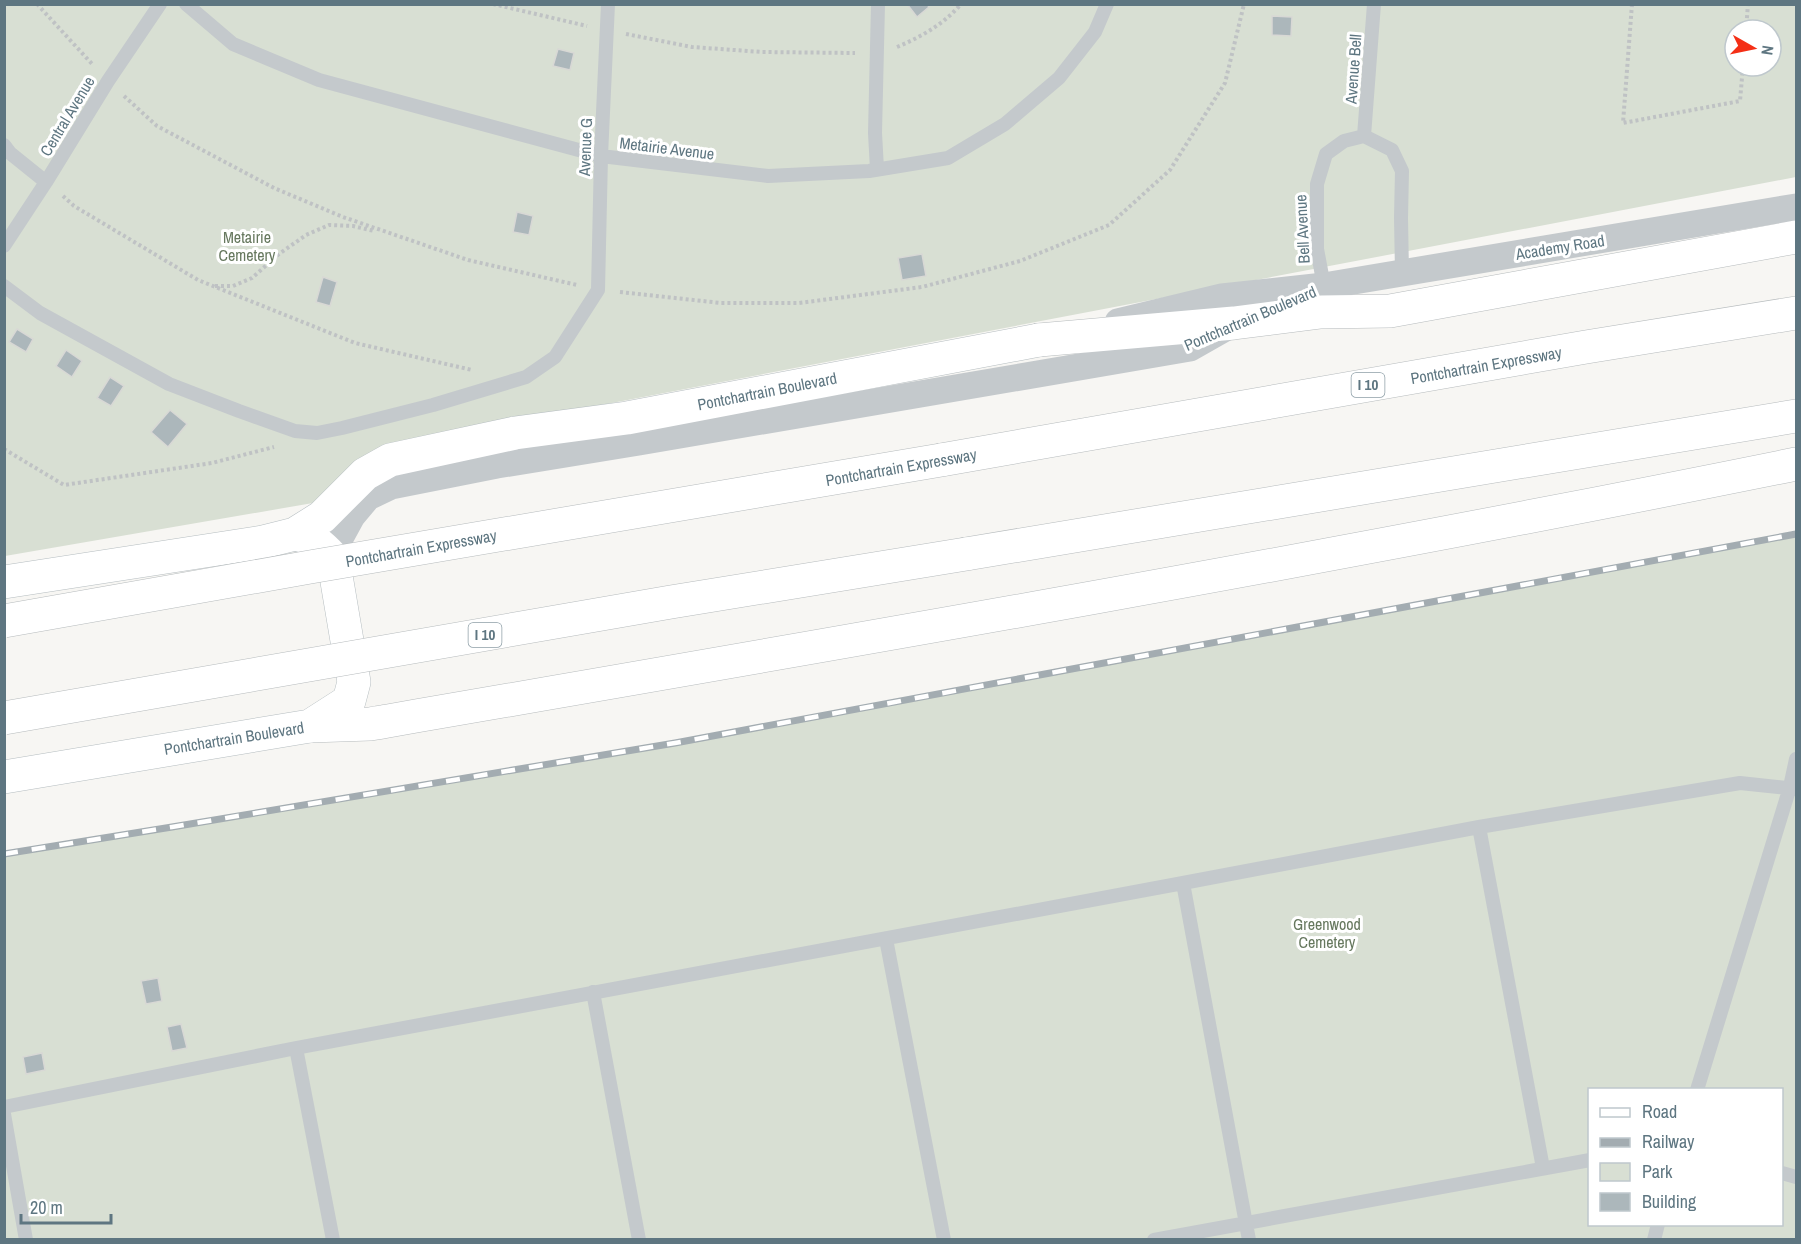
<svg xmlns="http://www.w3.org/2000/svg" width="1801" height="1244" viewBox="0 0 1801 1244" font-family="'Archivo Narrow',sans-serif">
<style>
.green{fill:#d8dfd3;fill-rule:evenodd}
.building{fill:#acb7bb;stroke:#d8d8d5;stroke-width:1.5}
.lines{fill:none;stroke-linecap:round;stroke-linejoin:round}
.secondary-casing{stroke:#b5bdc0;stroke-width:34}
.highway-casing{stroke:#b6bbbd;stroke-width:34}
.path{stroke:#bfc2c4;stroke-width:4;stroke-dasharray:3 3;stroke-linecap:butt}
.lane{stroke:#c4c9cc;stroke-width:14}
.street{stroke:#c4c9cc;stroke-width:27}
.secondary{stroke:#fff;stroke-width:33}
.highway{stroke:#fff;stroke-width:33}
.rail-casing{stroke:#a3acb1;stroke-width:7}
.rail{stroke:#fff;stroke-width:4.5;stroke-dasharray:14;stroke-linecap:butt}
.highway-bridge-casing{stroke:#b6bbbd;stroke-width:34;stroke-linecap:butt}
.highway-bridge{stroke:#fff;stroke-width:33}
.labels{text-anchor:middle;stroke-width:6;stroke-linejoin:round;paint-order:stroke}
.shield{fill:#fff;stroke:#8e9fa7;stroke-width:1.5}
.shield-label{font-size:15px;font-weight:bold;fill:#5e7681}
.street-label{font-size:16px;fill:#5e7681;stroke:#fff}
.park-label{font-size:16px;fill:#66785e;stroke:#fff}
</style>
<rect width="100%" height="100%" fill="#f7f6f3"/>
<path class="green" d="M5 5H1796V177L381 447 313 503 5 556ZM1735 30H1771V66H1735Z
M1796 534V1239L5 1240V853L172 827 675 743ZM1590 1090H1782V1224H1590Z"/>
<path class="building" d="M907 4H927L929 7 917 17Z
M1272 16 1292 17 1291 36 1272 35Z
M558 49 574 53 570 70 553 66Z
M517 212 533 216 529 235 513 232Z
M922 254 926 276 902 280 898 258Z
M323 277 337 282 330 306 316 302Z
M17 329 33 339 26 352 9 342Z
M66 350 82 361 72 377 56 366Z
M110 377 124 386 111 406 97 398Z
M170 410 187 424 168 447 151 432Z
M158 978 162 1001 146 1004 141 981Z
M181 1024 187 1048 172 1051 167 1027Z
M42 1053 45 1070 26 1074 23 1057Z"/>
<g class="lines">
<defs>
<path id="secondary" d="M4 582 263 542 295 534 322 517 365 474 390 460 515 433 627 418 1039 340
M4 777 310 726 349 701 354 682 333 558C321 545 312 537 295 534"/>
<path id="highway" d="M1039 340 1234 323 1321 312 1390 311 1796 237
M941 460 1586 347 1796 313
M966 554 1796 416
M310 726 370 724C846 642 1323 560 1796 464"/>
</defs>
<use href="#secondary" class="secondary-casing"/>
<use href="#highway" class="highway-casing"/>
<path class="path" d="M37 4 93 65
M493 4 587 26
M1632 4 1623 123 1740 101 1743 66
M1746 30 1748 4
M626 34 692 47 762 52 855 53
M897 47C921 37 944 24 961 4
M124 96 157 126 274 188 343 217 468 260 577 285
M63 196 74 206 198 280 355 343 472 370
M215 286H233L252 278 279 254 306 235 329 225 353 226 374 231
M620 292 721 303H799L922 287 1020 261 1109 225 1170 170 1225 83 1244 4
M4 449 64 485 212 463 274 447"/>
<path class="lane" d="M186 4 233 44 319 80 601 156 768 176 869 171 948 158 1005 124 1059 78 1095 32 1107 4
M1364 136 1374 4
M4 145 10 153 46 182
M877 169 875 133 878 4
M4 246 46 182 108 81 160 4
M4 286 40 313 169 384 239 411 295 431 317 433 342 428 433 405 526 377 555 357 598 290 601 156 608 4
M1324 286 1317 249V184L1326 154 1344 141 1364 136 1392 150 1402 171 1401 218 1402 273
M1479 827 1543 1168
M1183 883 1249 1240
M886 939 944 1240
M593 992 639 1240
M296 1048 333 1240
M1697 1090 1790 787 1796 759
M4 1107 296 1048 1183 883 1479 827 1740 783 1796 789
M4 1114 26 1240
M1782 1173 1796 1177
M1154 1240 1590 1160
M1654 1240 1658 1224"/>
<path class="street" d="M1118 322 1222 297 1324 286 1796 207
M333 558 340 538 352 516 368 497 391 486 497 465 639 442 1190 348 1234 323 1324 286"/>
<use href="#secondary" class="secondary"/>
<use href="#highway" class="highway"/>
<defs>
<path id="rail" d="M4 854 172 827 675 743 1796 534"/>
</defs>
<use href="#rail" class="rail-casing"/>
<use href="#rail" class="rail"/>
<defs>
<path id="highway-bridge" d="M4 621 310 567 941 460
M4 718 671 602 966 554"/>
</defs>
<use href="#highway-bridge" class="highway-bridge-casing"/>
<use href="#highway-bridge" class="highway-bridge"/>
</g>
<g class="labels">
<g class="shield">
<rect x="1351.5" y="373" width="33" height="24" rx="4.5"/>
<rect x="468.5" y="623" width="33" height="24" rx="4.5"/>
</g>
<g class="shield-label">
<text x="1368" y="390">I 10</text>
<text x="485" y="640">I 10</text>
</g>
<g class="street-label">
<text transform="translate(1353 69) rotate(-86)" y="6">Avenue Bell</text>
<text transform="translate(67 116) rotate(-59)" y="6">Central Avenue</text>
<text transform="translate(585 147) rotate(-88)" y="6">Avenue G</text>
<text transform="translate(667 148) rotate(7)" y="6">Metairie Avenue</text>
<text transform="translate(1302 229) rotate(-93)" y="6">Bell Avenue</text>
<text transform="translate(1560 247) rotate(-9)" y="6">Academy Road</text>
<text transform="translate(1250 318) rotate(-23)" y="6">Pontchartrain Boulevard</text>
<text transform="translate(1486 365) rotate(-10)" y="6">Pontchartrain Expressway</text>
<text transform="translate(767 391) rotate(-11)" y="6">Pontchartrain Boulevard</text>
<text transform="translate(901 467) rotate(-10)" y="6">Pontchartrain Expressway</text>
<text transform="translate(421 548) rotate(-10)" y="6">Pontchartrain Expressway</text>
<text transform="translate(234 738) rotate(-9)" y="6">Pontchartrain Boulevard</text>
</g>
<g class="park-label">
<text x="247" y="243">Metairie<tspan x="247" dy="18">Cemetery</tspan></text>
<text x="1327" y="930">Greenwood<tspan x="1327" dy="18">Cemetery</tspan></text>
</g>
</g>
<rect width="1801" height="1244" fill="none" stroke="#5e7681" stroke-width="12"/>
<rect x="1588" y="1088" width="195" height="138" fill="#ffffff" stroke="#bfc8cd" stroke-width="1.5"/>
<rect x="1600" y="1108" width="30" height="9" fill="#ffffff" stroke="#bfc8cd" stroke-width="1.5"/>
<text x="1642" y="1118" font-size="18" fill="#5e7681">Road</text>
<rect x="1600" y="1138" width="30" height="9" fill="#a3acb1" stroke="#bfc8cd" stroke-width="1.5"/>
<text x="1642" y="1148" font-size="18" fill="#5e7681">Railway</text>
<rect x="1600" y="1163" width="30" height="18" fill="#d8dfd3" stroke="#bfc8cd" stroke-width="1.5"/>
<text x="1642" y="1178" font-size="18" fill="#5e7681">Park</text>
<rect x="1600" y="1193" width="30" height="18" fill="#acb7bb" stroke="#bfc8cd" stroke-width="1.5"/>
<text x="1642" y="1208" font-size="18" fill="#5e7681">Building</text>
<g transform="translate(1753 48) rotate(99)"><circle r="28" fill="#ffffff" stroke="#bfc8cd" stroke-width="1.5"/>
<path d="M0-4.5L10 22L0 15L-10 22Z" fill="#f42f16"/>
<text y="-9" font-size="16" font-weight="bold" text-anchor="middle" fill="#5e7681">N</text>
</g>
<path d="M21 1214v9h90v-9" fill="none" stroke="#5e7681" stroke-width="3"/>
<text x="30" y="1214" font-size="18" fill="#5e7681" stroke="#ffffff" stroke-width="4.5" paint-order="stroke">20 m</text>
</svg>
